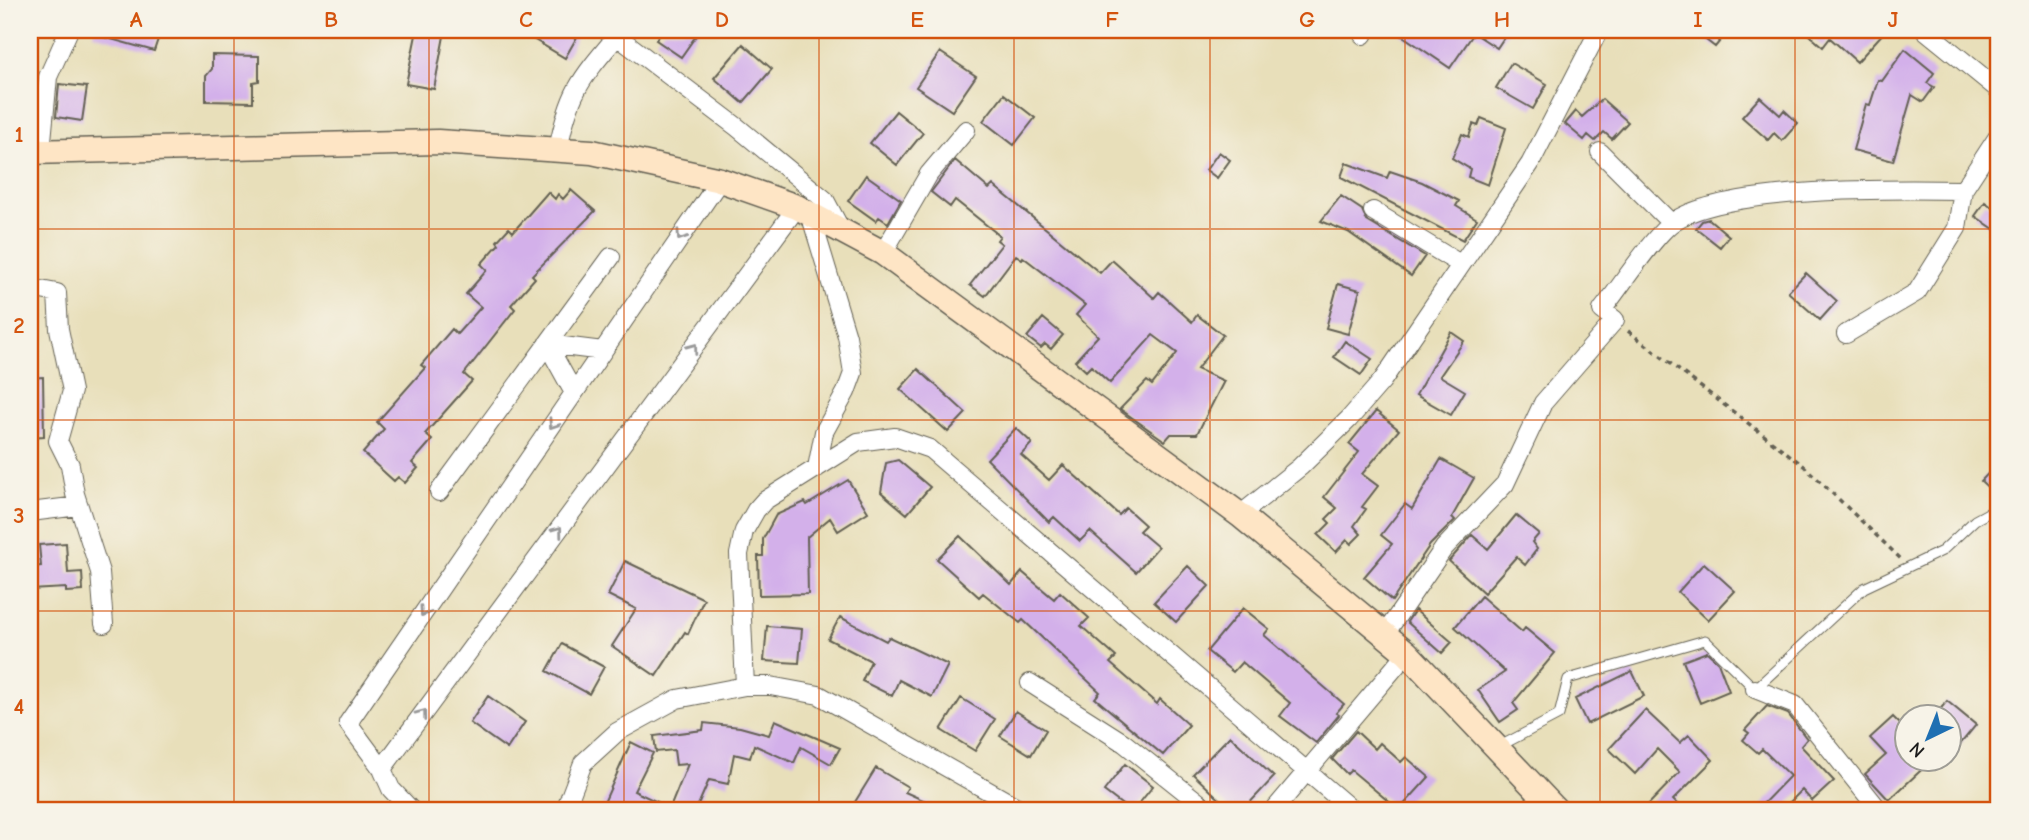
<svg xmlns="http://www.w3.org/2000/svg" width="2029" height="840" viewBox="0 0 2029 840" font-family="'Comic Neue',sans-serif">
<style>
.building{fill:#d3b0ea}
.lines{fill:none;stroke-linecap:round;stroke-linejoin:round}
.service-casing{stroke:#636053;stroke-width:11}
.minor-casing{stroke:#636053;stroke-width:20}
.secondary-casing{stroke:#636053;stroke-width:27}
.path{stroke:#636053;stroke-width:3.5;stroke-dasharray:5 5;stroke-linecap:butt}
.service{stroke:#fff;stroke-width:9}
.minor{stroke:#fff;stroke-width:18}
.secondary{stroke:#fee5c5;stroke-width:24}
.oneway{stroke:#999}
.grid{fill:none;stroke:#d4530e;stroke-width:2;stroke-opacity:0.55}
.neatline{fill:none;stroke:#d4530e;stroke-width:2.5}
.grid-label{font-size:23px;text-anchor:middle;font-weight:bold;fill:#d4530e}
</style>
<rect width="100%" height="100%" fill="#f7f3e8"/>
<filter id="ink" filterUnits="userSpaceOnUse"><feTurbulence type="fractalNoise" baseFrequency=".0143" numOctaves="2"/><feDisplacementMap in="SourceGraphic" scale="14" xChannelSelector="R" yChannelSelector="G"/><feConvolveMatrix kernelMatrix="1 2 1 2 8 2 1 2 1" color-interpolation-filters="sRGB"/></filter>
<filter id="wash" filterUnits="userSpaceOnUse"><feTurbulence type="fractalNoise" baseFrequency=".00686" numOctaves="4" result="noise"/><feDisplacementMap in="SourceGraphic" scale="28" xChannelSelector="R" yChannelSelector="G"/><feGaussianBlur stdDeviation="1.57" result="paint"/><feColorMatrix in="noise" values="0 0 0 0 0 0 0 0 0 0 0 0 0 0 0 0 0 1.4 0 .05"/><feComposite in="paint" operator="in"/></filter>
<g filter="url(#wash)">
<rect width="100%" height="100%" fill="#e8dfba"/>
<g id="blocks">
<path class="building" d="M94 30H161L154 51 93 34Z
M417 30 444 36 434 89 406 84Z
M518 30H581L565 58Z
M664 30H700L681 57 656 40Z
M1394 30H1509L1497 48 1474 33 1450 68Z
M1693 30H1729L1715 47Z
M1803 30H1886L1857 62 1830 38 1823 47Z
M743 44 772 69 743 103 714 78Z
M1905 49 1934 73 1927 83 1934 87 1923 102 1912 95 1893 161 1853 150 1866 104 1870 105 1878 80 1882 81Z
M940 52 976 76 952 111 916 87Z
M212 55 259 56V81L253 82V102L206 101V76L212 69Z
M1511 63 1547 84 1533 109 1496 88Z
M59 84 87 87 82 121 56 117Z
M1004 94 1035 118 1014 145 983 121Z
M1760 97 1780 115 1784 110 1798 123 1782 141 1774 133 1768 140 1742 117Z
M1602 99 1628 122 1612 139 1604 132 1595 141 1588 135 1584 140 1565 124 1576 111 1582 117Z
M896 111 923 133 897 165 870 143Z
M1481 118 1506 128 1488 185 1468 177 1470 169 1452 158 1462 134 1469 137 1473 124 1478 126Z
M1219 152 1230 160 1217 178 1206 170Z
M955 160 989 189 993 185 1100 273 1112 260 1154 298 1159 292 1192 322 1197 315 1223 335 1197 369 1224 381 1197 434H1171L1165 441 1120 409 1147 381 1152 385 1177 353 1153 335 1110 383 1091 366 1086 371 1075 361 1098 336 1076 315 1085 305 1023 257 1022 259 1016 255 985 296 970 285 1002 244 997 240 1000 236 955 200 950 207 931 192Z
M1346 163 1387 178 1390 171 1422 182 1459 201 1456 206 1477 219 1463 240 1341 177Z
M866 175 901 200 888 223 879 217 876 221 848 201Z
M571 190 595 211 532 275 535 278 511 305 515 309 464 374 472 381 425 434 432 440 412 463 418 468 405 483 398 477 394 481 363 453 384 429 377 422 425 368 421 365 452 329 457 334 481 307 466 294 487 270 481 264 499 244 497 241 509 228 513 232 548 192 555 199 558 194 563 199Z
M1341 196 1362 210 1367 221 1425 256 1411 276 1348 232 1321 221Z
M1985 202 1999 212V221L1994 229 1975 216Z
M1709 219 1729 236 1720 247 1696 228 1702 221Z
M1806 273 1837 301 1820 320 1788 292Z
M1338 284 1360 290 1348 334 1326 328Z
M1043 318 1063 335 1051 349 1045 344 1041 348 1027 337Z
M1451 332 1464 341 1440 376 1465 391 1451 415 1416 395Z
M1345 341 1372 359 1361 375 1334 357Z
M918 369 966 413 948 432 900 389Z
M43 377 44 436 30 437V378Z
M1376 411 1399 430 1362 474 1378 486 1362 507 1366 509 1354 526 1361 534 1351 544 1347 540 1336 552 1318 535 1330 523 1326 519 1337 508 1324 497 1359 452 1349 444Z
M1016 428 1032 443 1021 455 1049 480 1063 465 1119 515 1126 508 1145 525 1139 531 1158 547 1136 572 1090 531 1080 541 1054 517 1049 522 987 459Z
M1441 459 1474 478 1452 517 1455 520 1430 545 1392 601 1364 577 1392 544 1381 535 1405 504 1412 509Z
M898 460 930 487 907 514 881 492 886 463Z
M1999 462V498L1981 481Z
M848 480 868 512 838 531 830 518 807 537 808 594 759 595 758 556H763V539L776 515 805 502 807 505Z
M1516 515 1539 534 1532 542 1537 549 1525 565 1516 557 1484 593 1449 561 1472 535 1488 549Z
M960 536 1011 585 1022 572 1054 599 1060 592 1089 618 1081 626 1116 657 1110 663 1157 704 1160 699 1189 725 1163 755 1095 698 1100 692 1023 620 1020 623 983 593 979 597 937 559Z
M66 543 68 573 82 572 83 591 66 592V588L30 590V567L41 566 39 545Z
M625 561 704 599 688 634 685 632 656 676 612 646 636 609 608 595Z
M1704 563 1735 591 1708 620 1678 592Z
M1188 566 1209 586 1176 622 1154 602Z
M1481 596 1522 632 1525 628 1555 653 1513 703 1518 710 1500 722 1478 690 1505 672 1455 627Z
M1243 608 1269 629 1264 635 1344 704 1336 713 1339 715 1316 743 1280 716 1290 703 1242 662 1233 672 1207 651Z
M1415 610 1452 642 1442 653 1407 622Z
M840 617 886 641 889 637 948 665 932 697 899 680 892 696 862 681 871 661 828 639Z
M767 626 802 629 799 663 764 661Z
M562 644 604 667 589 694 547 671Z
M1707 652 1718 662 1729 691 1700 703 1683 661Z
M1632 671 1644 696 1587 724 1575 699Z
M488 696 525 722 507 749 470 723Z
M961 698 995 719 975 751 941 730Z
M1947 701 1976 725 1949 758V718H1933Z
M1767 706 1788 714 1807 739 1801 746 1834 781 1812 801 1802 790 1782 810H1757L1790 776 1762 749 1758 753 1743 740 1749 733 1745 730Z
M1645 710 1680 743 1689 735 1713 760 1673 800 1683 810H1643L1680 772 1657 749 1635 774 1609 749Z
M1016 711 1046 730 1031 755 1000 736Z
M1893 717 1907 731V760H1932L1889 800 1865 774 1886 755 1870 738Z
M775 720 840 748 831 764 801 747 794 763 754 745 750 758 734 754 728 784 709 780 696 810H613L603 805 631 742 653 753 634 791 670 808 688 764 676 765 674 750 656 752 654 736 703 730 704 723 740 727 769 735Z
M1356 731 1375 749 1380 743 1401 762 1406 757 1429 777 1399 810 1351 770 1347 774 1332 759Z
M1230 736 1274 777 1243 810H1231L1193 774Z
M1125 764 1153 786 1134 810H1129L1104 791Z
M876 768 908 787 905 792 945 810H850Z"/>
</g>
</g>
<g filter="url(#ink)">
<use href="#blocks" fill-opacity="0" stroke="#636053" stroke-width="2"/>
<g class="lines">
<defs>
<path id="service" d="M1500 746 1559 715 1568 679 1705 640 1755 689 1864 588 1942 551 1975 520 1999 507"/>
<path id="minor" d="M609 30 737 127 825 200 841 230
M1925 30 1999 90
M1363 35 1366 30
M558 150C569 92 580 80 617 36
M41 151 48 77 69 30
M1600 152 1671 223
M1373 211 1460 264
M811 217 847 336 853 373 846 392 824 432 817 468
M883 253 929 174 966 130
M30 288 57 293 59 329 72 391 58 441 70 465 75 494 100 572 104 624
M1846 334 1917 292 1957 228 1963 190
M574 393 547 344 603 351
M439 492 611 257
M30 512 79 506
M1240 515 1300 467 1349 419 1382 381 1530 164 1599 30
M1385 634 1444 548 1505 484 1543 403 1615 320 1602 310C1619 289 1654 235 1673 222 1722 186 1898 189 1963 190L1999 135
M1030 683 1124 743 1208 810
M745 686 739 554 744 531 756 510 764 501 858 442 895 437 930 449 1352 810
M1755 689 1795 705 1879 810
M382 769 797 207
M411 810 391 789 382 769 348 723 720 180
M565 810 583 763 617 732 677 699 745 686H770L819 695 1022 810
M1274 810 1407 653"/>
<path id="secondary" d="M30 152 438 142 592 152 720 180 797 207 883 253 1240 515 1407 653 1556 810"/>
</defs>
<use href="#service" class="service-casing"/>
<use href="#minor" class="minor-casing"/>
<use href="#secondary" class="secondary-casing"/>
<path class="path" d="M1628 331 1804 466 1901 559"/>
<use href="#service" class="service"/>
<use href="#minor" class="minor"/>
<use href="#secondary" class="secondary"/>
</g>
<defs><path id="oneway-chevron" d="M-2-3.5L2.5 0L-2 3.5" fill="none" stroke-width="1.6" stroke-linecap="round" stroke-linejoin="round" transform="scale(1.75)"/></defs>
<g class="oneway">
<use href="#oneway-chevron" transform="translate(681 236) rotate(124)"/>
<use href="#oneway-chevron" transform="translate(693 348) rotate(-53)"/>
<use href="#oneway-chevron" transform="translate(553 424) rotate(124)"/>
<use href="#oneway-chevron" transform="translate(558 531) rotate(-53)"/>
<use href="#oneway-chevron" transform="translate(424 612) rotate(124)"/>
<use href="#oneway-chevron" transform="translate(422 714) rotate(-53)"/>
</g>
</g>
<path class="grid" d="M234 30V810M429 30V810M624 30V810M819 30V810M1014 30V810M1210 30V810M1405 30V810M1600 30V810M1795 30V810M30 229H1999M30 420H1999M30 611H1999"/>
<rect width="2029" height="840" fill="none" stroke="#f7f3e8" stroke-width="77"/>
<g transform="translate(1928 738) rotate(223)"><circle r="33" fill="#f7f3e8" stroke="#9f9d96" stroke-width="2"/>
<path d="M0-5L12 26L0 18L-12 26Z" fill="#1f6fb2"/>
<text y="-10" font-size="19" font-weight="bold" text-anchor="middle" fill="#1c1c1c">N</text>
</g>
<rect x="38" y="38" width="1952" height="764" class="neatline"/>
<g class="grid-label">
<text x="136" y="27">A</text>
<text x="331" y="27">B</text>
<text x="526" y="27">C</text>
<text x="722" y="27">D</text>
<text x="917" y="27">E</text>
<text x="1112" y="27">F</text>
<text x="1307" y="27">G</text>
<text x="1502" y="27">H</text>
<text x="1698" y="27">I</text>
<text x="1893" y="27">J</text>
<text x="19" y="142">1</text>
<text x="19" y="333">2</text>
<text x="19" y="523">3</text>
<text x="19" y="714">4</text>
</g>
</svg>
